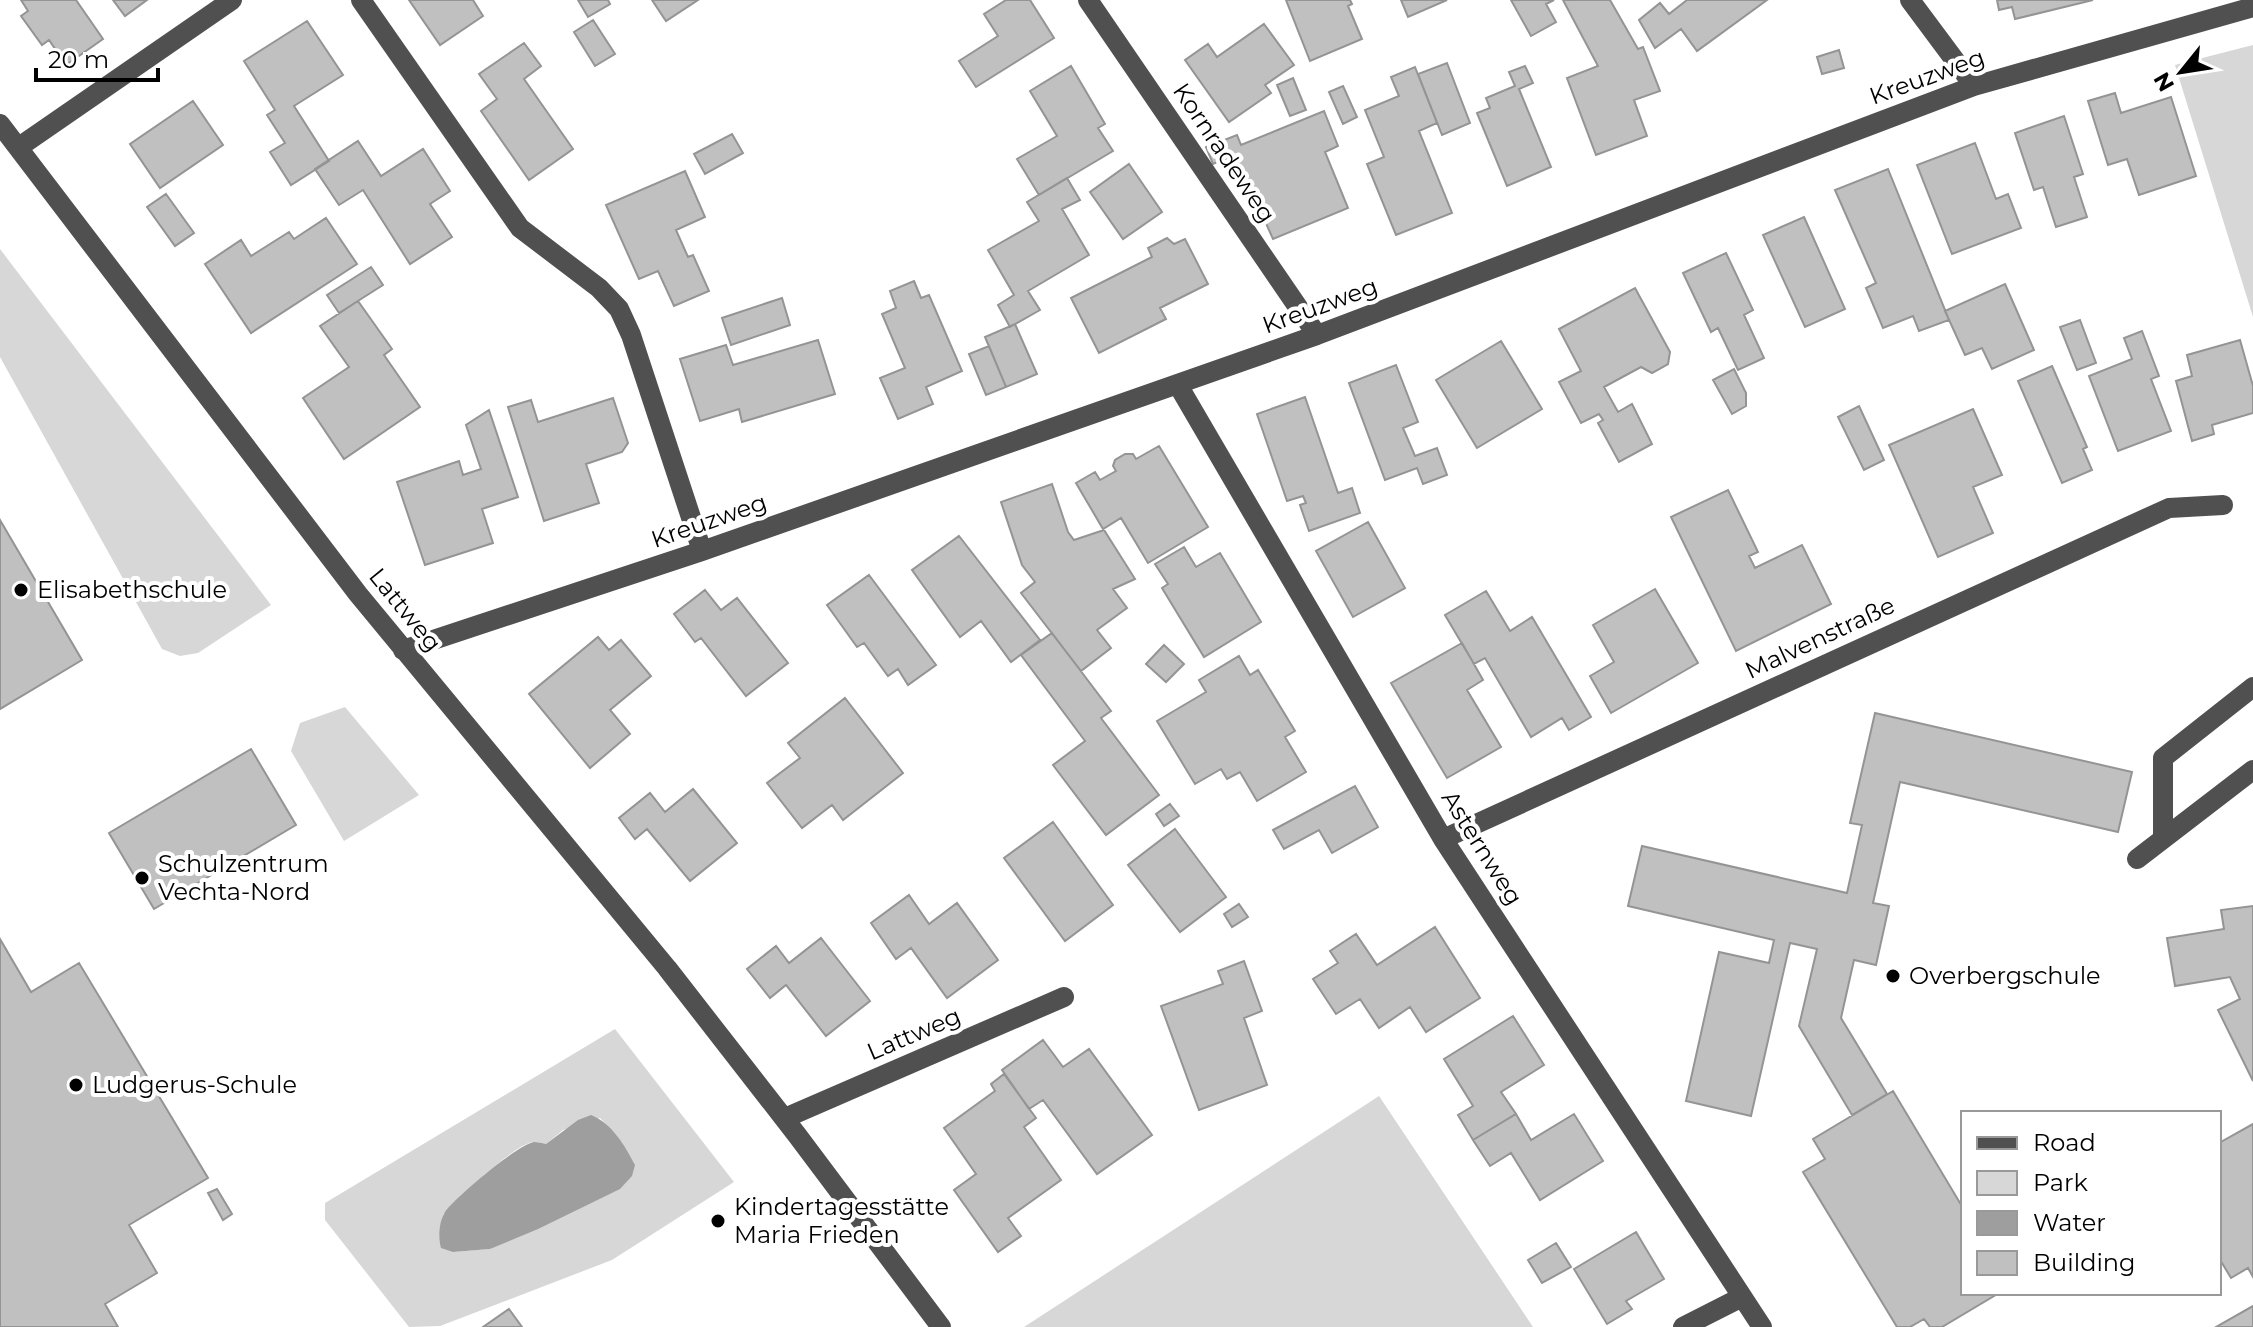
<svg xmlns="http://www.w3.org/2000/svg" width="2253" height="1327" viewBox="0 0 2253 1327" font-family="Montserrat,sans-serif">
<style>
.green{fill:#d7d7d7;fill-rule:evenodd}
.water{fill:#9e9e9e}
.building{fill:#c0c0c0;stroke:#949494;stroke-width:2}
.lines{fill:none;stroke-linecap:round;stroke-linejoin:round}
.minor{stroke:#505050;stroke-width:20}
.poi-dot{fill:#000;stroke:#fff;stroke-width:3}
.labels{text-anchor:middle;stroke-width:8;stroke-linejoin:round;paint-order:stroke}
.street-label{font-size:24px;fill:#000;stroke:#fff}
.poi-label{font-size:24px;fill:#000;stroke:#fff;text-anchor:start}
</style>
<rect width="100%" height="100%" fill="#fff"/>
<path class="green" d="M2253 45V317L2175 65Z
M0 249 271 605 198 653 180 656 162 649 0 357Z
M345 707 419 795 344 841 291 751 300 723Z
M615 1029 734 1182 612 1260 440 1326 409 1327 325 1220V1203ZM600 1118 614 1132 628 1153 490 1249 453 1252 443 1215C457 1199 513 1145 533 1142 537 1142 542 1143 546 1144L563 1130Z
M1379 1096 1533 1327H1024Z"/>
<path class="water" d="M591 1115C612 1123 625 1146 635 1165L632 1176 620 1189 538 1229 490 1249 453 1252 441 1248C438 1237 439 1222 445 1212 455 1198 518 1144 534 1142 538 1142 542 1143 546 1144L578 1120Z"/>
<path class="building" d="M21 0H76L103 39 66 65 49 40 42 45 21 16 28 11Z
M113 0H147L125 16Z
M409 0H473L483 16 440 45Z
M578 0H608L610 4 588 17Z
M652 0H698L666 21Z
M1006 0H1030L1054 38 976 87 959 61 998 36 984 14Z
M1286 0H1350L1352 4 1348 6 1362 39 1310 61Z
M1401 0H1447L1408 17Z
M1511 0H1554L1546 4 1556 22 1531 36Z
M1563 0H1610L1638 49 1643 47 1660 91 1634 100 1647 136 1596 155 1567 78 1598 66Z
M1687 0H1767L1697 51 1681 29 1655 48 1639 20 1660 3 1669 14Z
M1997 0H2093L2015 19 2012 7 1999 10Z
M593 20 615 54 595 66 574 32Z
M307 21 343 75 294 106 329 161 291 185 270 152 285 143 267 115 275 110 244 61Z
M1264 24 1294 65 1265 85 1271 93 1229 122 1185 60 1208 44 1217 57Z
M524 43 541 66 524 79 573 149 529 180 481 111 497 99 479 74Z
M1839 50 1844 68 1822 74 1817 57Z
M1447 63 1470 123 1442 135 1418 74Z
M1071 66 1105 124 1098 128 1113 151 1039 195 1017 159 1057 136 1030 91Z
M1525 66 1533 83 1519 89 1551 167 1507 186 1477 113 1490 108 1486 98 1515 86 1509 72Z
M1415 67 1437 123 1419 131 1452 213 1396 235 1367 164 1384 157 1365 110 1399 96 1391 77Z
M1293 78 1306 110 1290 116 1277 85Z
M1343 86 1357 117 1343 124 1329 92Z
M2115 93 2121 113 2171 97 2196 176 2139 195 2127 159 2108 165 2088 101Z
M193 101 223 145 160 188 130 144Z
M1324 111 1338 146 1325 152 1348 208 1273 239 1257 203 1252 205 1232 156 1213 164 1206 147 1237 135 1241 145Z
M2064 116 2083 174 2074 177 2087 217 2056 227 2043 187 2034 190 2015 133Z
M732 134 743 153 705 174 694 154Z
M358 141 381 176 423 149 450 191 430 204 452 237 410 264 363 190 339 205 315 169Z
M1975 143 1996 199 2008 194 2021 228 1952 254 1917 165Z
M1129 164 1162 212 1123 239 1090 192Z
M1888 169 1949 320 1919 331 1913 316 1883 328 1866 288 1876 283 1835 190Z
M685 171 705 217 676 230 688 257 693 255 709 291 674 306 658 271 639 279 606 205Z
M1067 178 1080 200 1062 209 1089 255 1028 291 1040 310 1010 327 998 305 1014 295 988 250 1039 221 1027 202Z
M166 194 194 233 175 246 147 207Z
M1804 217 1845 309 1805 327 1763 235Z
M326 218 357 264 251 333 205 264 241 240 251 256 289 232 294 239Z
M1167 238 1174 244 1185 239 1208 284 1160 308 1166 319 1099 353 1071 298 1152 257 1148 248Z
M1726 253 1753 310 1744 315 1764 358 1738 370 1718 328 1711 332 1683 273Z
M371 267 383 285 339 313 327 295Z
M914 281 921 298 929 295 962 371 926 387 933 404 898 419 880 378 905 368 882 314 896 308 890 291Z
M2005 284 2034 350 1992 369 1982 348 1965 355 1945 311Z
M1635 288 1670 352 1668 364 1652 373 1641 367 1604 387 1618 412 1632 404 1652 444 1619 462 1598 423 1603 420 1599 414 1581 423 1559 382 1581 371 1559 329Z
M782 298 790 325 731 345 722 318Z
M358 301 392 349 384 355 420 407 344 459 303 398 349 367 320 326Z
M2080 320 2096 363 2077 370 2060 327Z
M1015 324 1037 374 1006 387 985 337Z
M2142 331 2159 376 2151 379 2171 431 2118 451 2089 376 2132 359 2124 338Z
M818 340 835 394 742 422 739 409 700 421 680 359 726 345 733 365Z
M2240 340 2253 386V413L2212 425 2214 434 2192 441 2176 381 2192 376 2187 355Z
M1501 341 1542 409 1477 448 1436 380Z
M989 346 1006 387 986 395 969 354Z
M1396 365 1418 422 1403 428 1415 456 1437 448 1447 475 1423 484 1417 468 1385 480 1349 383Z
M2052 366 2087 447 2083 449 2092 470 2062 483 2018 381Z
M1734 369 1746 393V406L1732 414 1713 380Z
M1305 397 1338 493 1352 488 1360 513 1309 531 1300 505 1306 503 1303 496 1287 501 1257 414Z
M613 398 628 443 622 452 586 464 599 503 544 521 508 407 531 400 538 422Z
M1859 406 1884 460 1864 470 1838 417Z
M1973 409 2002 475 1973 487 1993 533 1938 557 1889 445Z
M489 410 518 497 482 509 493 543 425 565 397 482 459 461 463 475 481 469 466 425Z
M1159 446 1208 527 1148 563 1121 518 1103 529 1076 483 1095 472 1100 480 1116 471 1113 466 1115 460 1125 454H1133L1136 459Z
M1052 484 1068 532 1074 540 1104 530 1135 579 1113 589 1127 608 1097 630 1111 648 1081 671 1021 593 1035 582 1022 565 1001 502Z
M1728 490 1758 552 1749 556 1755 568 1802 545 1831 604 1736 651 1671 517Z
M0 520 82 660 0 709Z
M1368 522 1405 588 1353 617 1316 551Z
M959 536 1040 640 1011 662 981 621 960 637 912 570Z
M1184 547 1196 567 1220 553 1261 622 1204 657 1162 588 1168 584 1155 564Z
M869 575 936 665 908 685 898 669 888 676 864 643 857 647 827 605Z
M1655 589 1698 663 1611 713 1590 676 1614 662 1593 625Z
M705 590 721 610 737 598 788 663 746 696 701 638 695 642 674 614Z
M1486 591 1510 631 1532 617 1591 717 1569 730 1562 718 1531 737 1485 658 1474 664 1445 615Z
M1052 633 1111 711 1101 718 1159 795 1106 835 1053 765 1085 741 1021 655Z
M598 637 609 650 621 640 651 676 610 710 630 734 590 768 529 694Z
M1462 643 1483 680 1467 690 1501 747 1447 778 1391 683Z
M1164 645 1184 664 1166 682 1146 664Z
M1239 656 1250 675 1258 670 1295 731 1285 737 1306 772 1257 801 1240 772 1227 779 1221 769 1195 784 1157 721 1206 692 1199 680Z
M845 698 903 773 843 820 832 805 802 828 767 783 800 758 788 743Z
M1875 713 2132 772 2118 832 1900 782 1873 903 1889 906 1876 965 1854 960 1841 1018 1887 1094 1852 1115 1799 1026 1817 949 1790 943 1751 1116 1686 1101 1719 952 1769 963 1774 940 1628 906 1642 846 1847 893 1862 825 1850 823Z
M251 749 296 825 154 909 109 833Z
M1355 786 1378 827 1332 853 1319 830 1284 849 1273 830Z
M693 789 737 843 690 881 647 829 635 839 619 818 650 793 665 812Z
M1170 804 1179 816 1164 826 1156 814Z
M1053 822 1113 905 1065 941 1004 858Z
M1175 829 1226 897 1180 932 1128 865Z
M909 895 929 924 957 903 998 960 947 998 911 948 896 959 871 923Z
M1239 904 1248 917 1232 927 1224 914Z
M2253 906V1081L2218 1010 2240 999 2230 977 2175 986 2167 938 2224 929 2221 910Z
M1435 927 1480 998 1426 1032 1410 1007 1379 1028 1360 999 1336 1014 1313 979 1338 963 1330 951 1356 934 1377 965Z
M821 938 870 1001 826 1036 786 985 770 998 747 969 776 946 789 963Z
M0 939 31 992 79 963 208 1178 129 1225 157 1273 105 1304 118 1327H0Z
M1244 961 1262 1011 1244 1018 1267 1085 1199 1110 1161 1006 1223 984 1218 971Z
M1513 1016 1544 1065 1501 1092 1516 1114 1473 1140 1458 1115 1473 1106 1444 1059Z
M1043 1040 1063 1067 1089 1049 1152 1135 1097 1174 1043 1100 1029 1109 1002 1070Z
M1004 1074 1036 1118 1024 1127 1061 1180 1008 1218 1021 1236 998 1252 954 1190 976 1174 944 1128 995 1091 991 1084Z
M1893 1091 1963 1208V1293H1999L1942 1327H1930L1924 1319 1910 1327H1897L1803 1172 1825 1159 1813 1139Z
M1516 1114 1531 1140 1574 1114 1603 1161 1540 1200 1511 1153 1490 1166 1473 1140Z
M2253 1124V1277L2248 1268 2231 1278 2219 1258V1143Z
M217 1189 232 1214 223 1220 208 1193Z
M1636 1232 1664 1279 1626 1301 1632 1309 1607 1324 1574 1269Z
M1556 1243 1571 1267 1542 1283 1528 1260Z
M2253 1306V1327H2216Z
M509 1309 522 1327H483Z"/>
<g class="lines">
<path class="minor" d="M361 0 520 228 599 288 619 309 631 335 702 551
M1088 0 1317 335
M1910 0 1974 86
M0 124 358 594 667 968 797 1135 941 1327
M19 147 232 0
M1178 385 1443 839 1762 1327
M403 650 702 551 1317 335 1974 86 2253 7
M1443 839 2169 508 2223 505
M2163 839V758L2253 687
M2137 859 2253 770
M785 1118 1064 997
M1683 1327 1742 1297"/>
</g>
<g class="poi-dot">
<circle cx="21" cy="590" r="8"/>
<circle cx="142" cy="878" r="8"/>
<circle cx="1893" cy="976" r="8"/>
<circle cx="76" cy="1085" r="8"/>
<circle cx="718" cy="1221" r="8"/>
</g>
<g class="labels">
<g class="street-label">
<text transform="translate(1927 77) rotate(-20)" y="8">Kreuzweg</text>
<text transform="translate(1224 153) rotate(56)" y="8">Kornradeweg</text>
<text transform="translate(1320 306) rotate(-20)" y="8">Kreuzweg</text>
<text transform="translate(709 521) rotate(-19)" y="8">Kreuzweg</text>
<text transform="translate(405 610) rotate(51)" y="8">Lattweg</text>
<text transform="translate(1820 638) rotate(-25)" y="8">Malvenstraße</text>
<text transform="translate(1482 848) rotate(58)" y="8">Asternweg</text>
<text transform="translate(914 1034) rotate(-23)" y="8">Lattweg</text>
</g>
<g class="poi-label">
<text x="37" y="598">Elisabethschule</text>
<text x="158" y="872">Schulzentrum<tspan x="158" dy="28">Vechta-Nord</tspan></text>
<text x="1909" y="984">Overbergschule</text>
<text x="92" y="1093">Ludgerus-Schule</text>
<text x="734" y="1215">Kindertagesstätte<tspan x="734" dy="28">Maria Frieden</tspan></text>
</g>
</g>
<rect x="1961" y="1111" width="260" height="184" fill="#ffffff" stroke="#999999" stroke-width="2"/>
<rect x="1977" y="1137" width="40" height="12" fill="#505050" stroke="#999999" stroke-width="2"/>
<text x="2033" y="1151" font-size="24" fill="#000000">Road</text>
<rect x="1977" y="1171" width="40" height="24" fill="#d7d7d7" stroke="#999999" stroke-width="2"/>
<text x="2033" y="1191" font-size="24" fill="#000000">Park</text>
<rect x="1977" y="1211" width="40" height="24" fill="#9e9e9e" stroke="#999999" stroke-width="2"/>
<text x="2033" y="1231" font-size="24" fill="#000000">Water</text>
<rect x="1977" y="1251" width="40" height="24" fill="#c0c0c0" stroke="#999999" stroke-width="2"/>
<text x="2033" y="1271" font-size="24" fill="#000000">Building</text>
<g transform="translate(2181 72) rotate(240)" stroke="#ffffff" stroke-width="6" paint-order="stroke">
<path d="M0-6L14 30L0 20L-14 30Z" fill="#000000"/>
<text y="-12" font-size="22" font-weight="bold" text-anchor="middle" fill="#000000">N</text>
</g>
<path d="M36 68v12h122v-12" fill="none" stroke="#000000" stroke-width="4"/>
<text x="48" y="68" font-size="24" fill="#000000" stroke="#ffffff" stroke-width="6" paint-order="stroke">20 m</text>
</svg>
